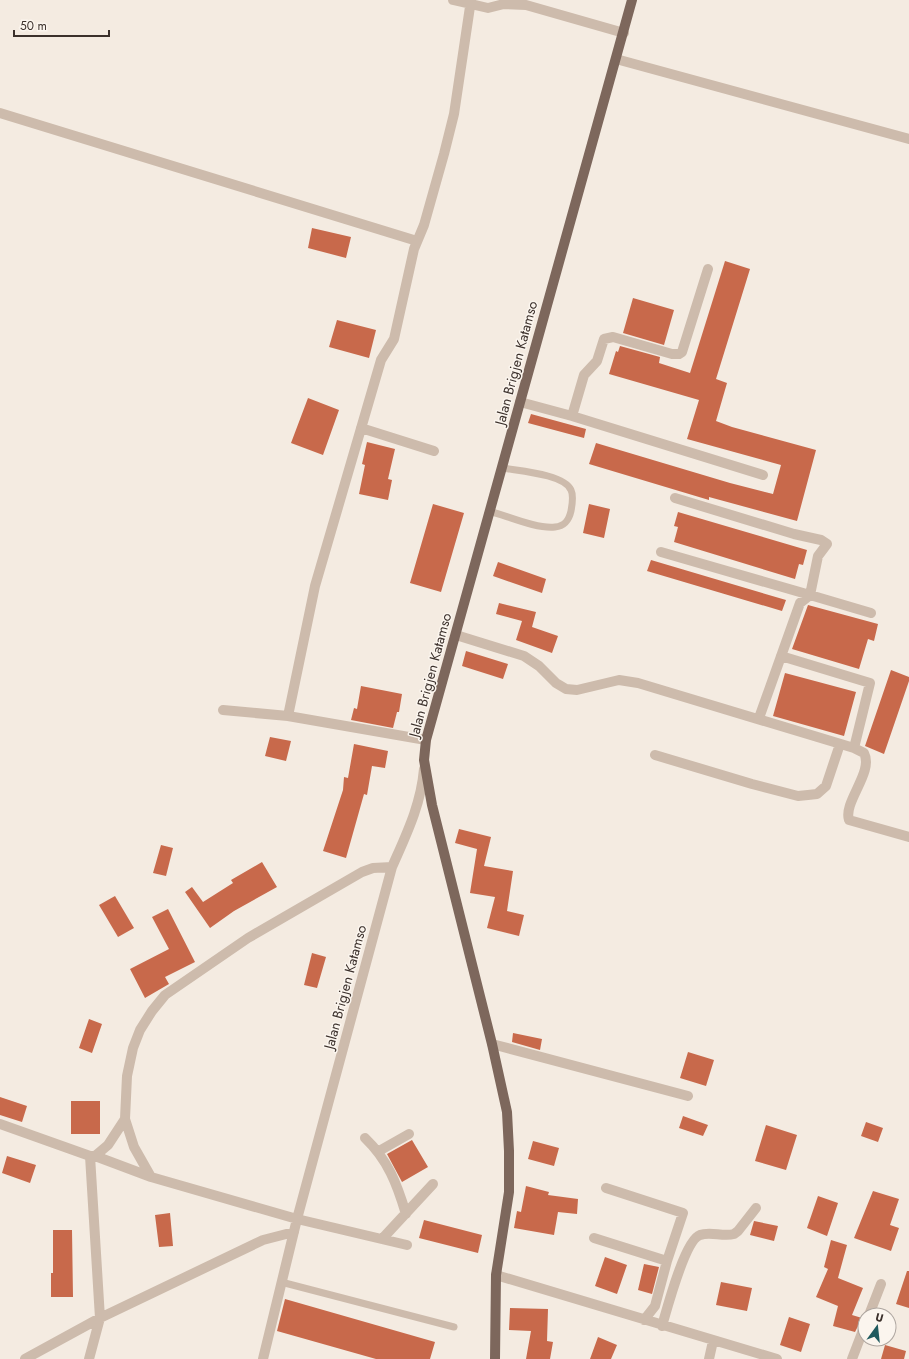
<svg xmlns="http://www.w3.org/2000/svg" width="909" height="1359" viewBox="0 0 909 1359" font-family="Jost,sans-serif">
<style>
.building{fill:#c8694b}
.lines{fill:none;stroke-linecap:round;stroke-linejoin:round}
.lane{stroke:#cdbbac;stroke-width:7}
.street{stroke:#cdbbac;stroke-width:10}
.primary{stroke:#7d675c;stroke-width:10}
.labels{text-anchor:middle;stroke-width:3;stroke-linejoin:round;paint-order:stroke}
.street-label{font-size:14px;fill:#3b302b;stroke:#fbf5ee}
</style>
<rect width="100%" height="100%" fill="#f4ebe1"/>
<path class="building" d="M312 228 351 237 346 258 308 248Z
M725 261 750 269 716 379 727 383 716 421 732 427 816 450 797 521 709 497V500L589 464 596 443 730 483 773 494 781 465 687 439 699 400 609 374 616 351 618 352 620 346 660 357 659 363 690 373Z
M633 298 674 310 664 345 623 333Z
M337 320 376 330 369 358 329 347Z
M308 398 339 410 323 455 291 443Z
M531 414 586 429 584 438 528 423Z
M367 442 395 449 388 479 392 480 388 500 359 494 365 465 362 464Z
M433 504 464 513 441 592 410 583Z
M589 504 610 509 604 538 583 533Z
M678 512 807 550 803 565 799 564 795 579 674 542 678 527 674 526Z
M651 560 786 600 782 611 647 571Z
M498 562 546 579 542 593 493 576Z
M499 603 536 612 532 627 558 636 552 653 516 640 522 621 496 614Z
M808 605 878 624 874 641 868 639 859 669 792 649Z
M466 651 508 664 503 679 462 666Z
M891 670 909 677V681L884 754 865 746Z
M785 673 856 692 844 736 773 716Z
M361 686 402 694 399 712H397L393 728 351 720 354 708 357 709Z
M270 737 291 741 286 761 265 756Z
M354 744 388 751 385 768 372 766 367 795 364 794 346 858 323 851 343 790 344 777 348 778Z
M459 829 491 837 484 866 513 871 507 911 524 915 519 936 487 928 495 897 470 893 477 849 455 843Z
M161 845 173 848 166 876 153 873Z
M262 862 277 887 234 911 210 928 185 892 192 887 203 902 233 883 231 880Z
M115 896 134 928 118 937 99 905Z
M168 909 195 962 165 977 169 984 145 998 130 969 169 949 152 917Z
M312 953 326 957 317 988 304 985Z
M89 1019 102 1024 92 1053 79 1048Z
M513 1033 542 1039 540 1050 512 1042Z
M688 1052 714 1060 706 1086 680 1078Z
M0 1097 27 1106 22 1122 0 1115Z
M71 1101H100V1134H71Z
M683 1116 708 1125 703 1136 679 1128Z
M866 1122 883 1128 878 1142 861 1136Z
M766 1125 797 1135 786 1170 755 1161Z
M412 1140 428 1167 402 1182 387 1154Z
M533 1141 559 1148 554 1166 528 1159Z
M7 1156 36 1165 30 1183 2 1173Z
M526 1186 549 1192 548 1195 578 1199 577 1214 558 1212 554 1235 514 1228 517 1211 521 1212Z
M873 1191 899 1199 890 1225 899 1228 891 1251 854 1238Z
M818 1196 838 1203 827 1236 807 1228Z
M170 1213 173 1246 159 1247 155 1215Z
M424 1220 482 1235 478 1253 419 1238Z
M754 1221 778 1226 774 1241 750 1235Z
M53 1230H72L73 1297H51V1273H53Z
M831 1240 847 1245 838 1278 863 1288 852 1315 862 1318 855 1332 833 1326 838 1306 816 1297 828 1269 824 1267Z
M605 1257 627 1265 617 1294 595 1286Z
M644 1264 659 1267 652 1294 638 1290Z
M907 1271H909V1308L896 1304Z
M721 1282 752 1288 747 1311 716 1305Z
M285 1299 435 1342 430 1359H376L277 1331Z
M510 1308 548 1309 547 1341 553 1342 550 1359H526L531 1331 509 1330Z
M789 1317 810 1324 801 1352 780 1345Z
M598 1337 617 1345 611 1359H590Z
M885 1345 906 1351 904 1359H881Z"/>
<g class="lines">
<path class="lane" d="M489 511C508 516 536 529 555 527 565 526 569 520 571 511 572 505 574 496 571 490 564 474 519 471 503 468
M281 1282 454 1327"/>
<path class="street" d="M453 0 488 8 504 4 526 5 624 33
M616 59 909 139
M0 113 417 241
M520 402 572 416 763 475
M572 416 584 375 597 361 604 339 613 337 672 354H679L682 352 708 269
M361 428 434 451
M675 498 794 534 821 540 827 544 818 556 810 595 871 613
M661 552 810 595 800 603 759 718
M456 635 524 656 539 666 556 683 566 689 577 690 619 680 638 683 854 748 864 753C874 772 843 802 849 820L909 837
M781 656 870 683 854 748
M223 710 288 716 426 740
M288 716 315 586 381 360 394 339 414 249 424 225 444 154 454 114 471 0
M655 755 752 784 798 796 808 795 817 794 826 786 840 744
M492 1044 688 1096
M0 1124 90 1156H95L151 1177 297 1219 407 1245
M365 1138C388 1160 397 1184 406 1214
M379 1151 409 1134
M95 1156 108 1145 125 1119
M151 1177 134 1147 125 1119 127 1076 133 1048 140 1030 152 1011 165 995 248 938 362 872 373 868 392 867
M606 1188 683 1213 667 1261
M594 1238 667 1261 655 1306 644 1320
M382 1239 433 1184
M496 1275 777 1359
M869 1315 881 1284
M662 1326C667 1309 685 1240 700 1235 710 1231 723 1237 734 1234L738 1231 756 1208
M25 1359 100 1318 263 1240 294 1232
M89 1359 100 1318 90 1156
M263 1359 297 1219 392 867C406 835 421 805 424 769
M709 1359 713 1341
M852 1359 865 1325"/>
<path class="primary" d="M495 1359 496 1275 509 1192V1151L507 1112 492 1044 432 805 424 760 426 740 632 0"/>
</g>
<g class="labels">
<g class="street-label">
<text transform="translate(516 363) rotate(-75)" y="5">Jalan Brigjen Katamso</text>
<text transform="translate(430 675) rotate(-75)" y="5">Jalan Brigjen Katamso</text>
<text transform="translate(345 987) rotate(-75)" y="5">Jalan Brigjen Katamso</text>
</g>
</g>
<g transform="translate(877 1327) rotate(15)"><circle r="19" fill="#fbf5ee" stroke="#aea6a0"/>
<path d="M0-3L7 15L0 10L-7 15Z" fill="#1f5a5e"/>
<text y="-6" font-size="11" font-weight="bold" text-anchor="middle" fill="#3b302b">U</text>
</g>
<path d="M14 30v6h95v-6" fill="none" stroke="#3b302b" stroke-width="2"/>
<text x="20" y="30" font-size="12" fill="#3b302b" stroke="#fbf5ee" stroke-width="3" paint-order="stroke">50 m</text>
</svg>
